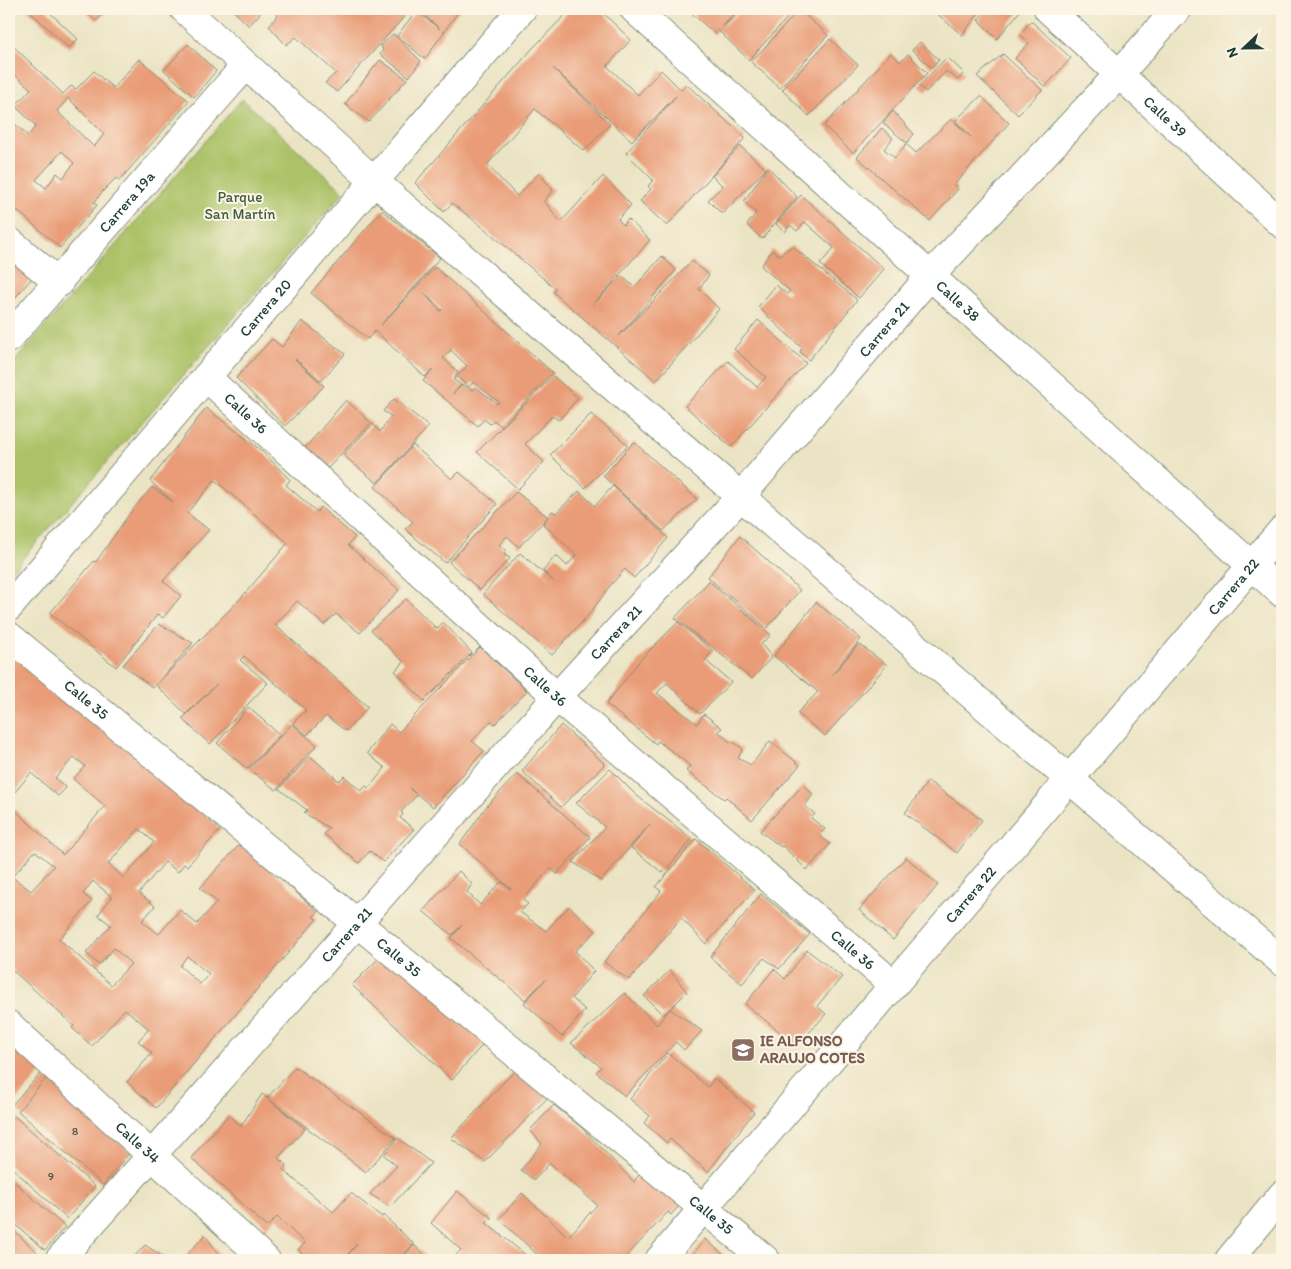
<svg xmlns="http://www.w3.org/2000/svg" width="1291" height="1269" viewBox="0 0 1291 1269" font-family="Itim,sans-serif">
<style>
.green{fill:#acc267;stroke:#66804e}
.building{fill:#e99c77;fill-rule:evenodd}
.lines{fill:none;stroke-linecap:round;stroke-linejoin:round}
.street-casing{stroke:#85907c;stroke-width:30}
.secondary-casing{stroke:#85907c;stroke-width:30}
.street{stroke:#fff;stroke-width:28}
.secondary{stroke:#fff;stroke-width:28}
.labels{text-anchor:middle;stroke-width:4;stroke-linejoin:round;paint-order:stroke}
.number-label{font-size:12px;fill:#525545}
.street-label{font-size:15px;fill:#1f3d34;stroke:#fcf5e5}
.park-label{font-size:15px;fill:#425e41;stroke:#fcf5e5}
.education-label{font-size:15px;font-weight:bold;fill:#785e54;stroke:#fcf5e5;text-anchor:start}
</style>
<rect width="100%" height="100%" fill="#fcf5e5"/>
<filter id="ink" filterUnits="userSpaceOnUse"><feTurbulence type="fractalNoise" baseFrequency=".02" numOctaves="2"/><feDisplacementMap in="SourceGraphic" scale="10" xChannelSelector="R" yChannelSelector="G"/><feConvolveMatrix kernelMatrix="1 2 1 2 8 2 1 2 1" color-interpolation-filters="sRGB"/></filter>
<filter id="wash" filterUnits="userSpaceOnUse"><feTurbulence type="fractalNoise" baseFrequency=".0096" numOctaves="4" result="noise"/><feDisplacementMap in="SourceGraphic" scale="20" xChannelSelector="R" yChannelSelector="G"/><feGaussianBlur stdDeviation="1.12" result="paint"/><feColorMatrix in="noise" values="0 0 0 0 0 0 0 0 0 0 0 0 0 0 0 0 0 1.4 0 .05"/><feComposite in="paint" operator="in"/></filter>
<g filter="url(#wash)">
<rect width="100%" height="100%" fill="#ebe4c4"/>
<path class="green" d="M242 99 344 192 9 574V368Z"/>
<g id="blocks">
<path class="building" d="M27 9H46L78 39 69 48Z
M82 9H109L96 21Z
M232 9H264L249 26Z
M272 9H411L337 92 325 83 336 73 296 37 286 45 269 26 278 15Z
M417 9H460L425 59 397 36 416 11 440 29Z
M571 9H599L631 40 607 66 638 95 661 70 681 90 686 84 745 138 667 226 640 201 651 189 648 186 653 180 626 153 676 96 632 141 553 68 610 124 584 151 535 109 487 165 517 196 539 173 553 190 544 201 561 222 603 176 631 205 618 219 623 225 628 219 650 240 593 305 621 276 635 287 662 256 676 270 619 336 692 261 709 275 699 289 719 309 656 381 553 292 556 289 485 229 452 203 444 212 415 183 532 49Z
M687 9H739L721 28 743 9H795L749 60 718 30 715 34Z
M940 9H982L962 35 936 13Z
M987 9H1017L1020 11 997 39 978 20Z
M799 10 828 35 780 88 751 62Z
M1031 21 1071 58 1045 87 1015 58 1029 43 1020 34Z
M393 34 421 61 409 77 380 54 383 50 381 46Z
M830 39 858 65 809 116 782 90Z
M9 42 63 94 71 86 76 89 94 71 113 88 139 59 189 101 119 181 116 178 102 192 94 203 97 205 60 248 9 203V123L11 125 13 122 28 136 36 126 15 106 31 89 9 70ZM68 98 104 134 94 147 57 111ZM62 151 74 163 63 178 57 173 46 188 36 180Z
M920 42 939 60 932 68 912 50Z
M188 44 216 71 194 97 164 70Z
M891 53 900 62 908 54 927 73 853 153 824 126Z
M1003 54 1042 90 1018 115 977 76Z
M947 57 964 73 958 80 946 71 926 92 919 86Z
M380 60 407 79 369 122 345 104Z
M981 96 1009 123 954 185 958 189 930 221 857 157 882 128 893 138 884 149 895 158 906 144 916 153 951 119 971 137 955 121Z
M9 100 15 106 9 112Z
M893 111 914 134 907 143 883 123Z
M740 146 766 169 722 214 708 200 723 186 712 176Z
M768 167 797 197 762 239 747 225 756 213 744 201Z
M801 195 884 269 859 298 820 264 834 248 805 222 797 231 790 225 785 232 776 224Z
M382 210 440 258 381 325 435 267 553 373 501 426 494 420 490 424 484 419 478 426 423 381 433 369 425 377 375 331 368 339 311 293ZM424 293 442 310 440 311ZM451 350 467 366 457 377 469 387 473 382 499 402 497 404 476 387 472 390 462 385 453 394 461 385 454 380 458 372 443 358Z
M792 246 857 300 809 360 800 352 802 348 758 307 776 285 787 294 790 291 761 266 772 250 779 255Z
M9 259 32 278 9 305Z
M758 320 806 363 731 447 685 406 728 361 757 387 766 377 734 349Z
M302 321 345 354 321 381 295 359 324 386 285 426 236 378 272 339 282 347Z
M553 376 578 398 559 420 552 416 525 444 544 462 518 489 477 452Z
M394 399 429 426 377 483 343 455 373 424 380 432 391 416 383 411Z
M346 400 371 423 328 468 305 448Z
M206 408 262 451 290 480 286 485 317 512 320 507 355 537 348 545 399 590 360 633 336 614 324 625 297 601 275 625 368 707 346 731 326 716 307 735 293 723 306 710 244 656 240 660 268 683 210 744 182 719 217 684 186 714 156 685 242 597 288 543 215 480 187 513 209 530 163 581 181 596 163 618 158 614 116 667 50 613 94 561 96 562 130 513 152 487 173 502 150 481Z
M591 414 628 445 585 488 550 455Z
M634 442 697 499 663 531 603 476Z
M413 445 452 479 459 472 497 504 445 563 405 529 413 522 375 487Z
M613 486 668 538 634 578 625 569 609 587 591 612 552 655 483 594 520 553 553 581 543 571 556 555 567 566 576 555 543 524 552 511 556 513 579 491 595 506Z
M516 492 548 517 519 547 507 536 499 545 506 550 504 555 510 558 480 590 449 562Z
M740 536 800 590 767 628 708 577Z
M709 581 771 635 761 644 772 657 752 679 675 618Z
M406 599 437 629 443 622 472 653 424 701 395 671 404 662 371 630Z
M816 602 861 639 832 675 859 644 887 665 825 736 797 713 818 692 774 656Z
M678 622 713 651 705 660 731 682 700 714 667 683 657 693 697 724 704 714 722 728 718 731 731 743 732 741 743 749 738 758 751 765 770 741 800 765 752 820 726 797 724 799 686 771 690 766 673 752 658 741 656 744 606 704 641 659Z
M159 624 193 643 153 688 123 665Z
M480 647 527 691 495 724 491 721 472 741 484 751 433 807 409 788 417 795 401 812 403 814 400 818 414 829 383 862 370 851 359 863 324 834 329 828 304 813 307 810 279 789 310 756 339 781 344 776 361 791 366 786 369 788 385 768 367 753 390 724 399 732Z
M16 651 176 787 221 829 187 866 184 864 178 872 165 862 139 893 155 906 142 921 159 934 180 910 197 924 217 902 200 888 241 843 318 912 313 917 317 919 156 1108 127 1082 152 1053 138 1041 149 1029 125 1009 92 1046 72 1028 74 1026 9 967V804L63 855 105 806 73 779 85 766 74 757 55 778 66 788 58 796 31 773 9 799V659ZM139 829 154 842 124 878 108 864ZM35 851 54 866 31 891 12 877ZM93 881 112 897 98 915 111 925 86 953 99 965 114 948 131 964 111 985 59 939 92 901 83 894ZM187 956 209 974 200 984 180 966Z
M248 707 280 735 247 769 217 743Z
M292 724 317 745 276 790 249 769Z
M561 725 605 764 561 807 522 771Z
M610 769 636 795 692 839 663 873 631 848 650 824 601 881 573 862 605 827 576 803Z
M517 774 590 837 557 874 550 868 523 900 528 904 520 912 546 931 569 906 596 931 575 951 594 971 572 998 585 1010 562 1037 524 1003 546 979 525 1000 451 938 462 925 452 935 423 911 459 871 472 884 467 892 480 905 501 882 511 889 460 844 486 807Z
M928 781 982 820 957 853 905 813Z
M803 785 813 794 805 806 815 814 811 818 825 829 819 835 830 844 807 870 783 846 781 847 760 831Z
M696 839 755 890 706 944 681 918 629 980 604 962 661 891 656 887Z
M906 857 938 885 893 940 859 910Z
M761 894 810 934 779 969 764 958 742 984 710 957Z
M387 950 491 1035 452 1080 352 985Z
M807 950 842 977 817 1006 826 1014 797 1046 745 1004 774 969 785 979Z
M670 970 687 992 670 1009 702 1031 684 1050 676 1042 625 1096 596 1072 601 1067 571 1043 625 993 657 1025 670 1009 663 1015 644 996Z
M17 1046 42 1072 9 1108V1055Z
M668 1053 708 1087 714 1078 754 1112 708 1172 670 1139 667 1143 644 1123 650 1116 630 1099Z
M523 1062 557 1088 485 1162 451 1138Z
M295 1067 396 1138 366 1172 267 1098Z
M48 1076 130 1152 103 1185 18 1111Z
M262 1094 305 1129 278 1158 287 1165 283 1170 333 1212 351 1193 382 1217 383 1215 414 1244 399 1260H344L357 1244 343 1260H310L298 1250 305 1243 277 1217 267 1227 191 1158 228 1115 241 1126Z
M554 1105 582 1128 634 1182 646 1164 685 1199 671 1215 668 1212 623 1260H543L499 1219 522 1193 568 1237 597 1205 550 1163 534 1180 521 1170 542 1144 530 1130Z
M14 1116 95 1186 67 1219 9 1165V1121Z
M398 1138 431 1163 390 1207 370 1194 397 1166 384 1155Z
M9 1177 65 1227 45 1250 9 1219Z
M457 1191 492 1218 486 1223 532 1260H451L461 1250 431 1223Z
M9 1226 38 1253 32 1260H9Z
M205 1235 223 1259 182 1260Z
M705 1239 730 1260H688Z
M145 1245 168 1260H131Z
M414 1245 430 1260H400Z"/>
</g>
</g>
<g filter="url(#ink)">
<use href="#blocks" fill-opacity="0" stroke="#85907c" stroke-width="1"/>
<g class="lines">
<defs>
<g id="street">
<path d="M184 9 374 181 1282 962"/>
<path id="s1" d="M634 9 1282 593"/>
<path id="s2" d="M1048 9 1282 224"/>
<path d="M9 241 59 283"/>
<path id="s3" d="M9 338 245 66"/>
<path id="s4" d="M206 377 557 697 894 985"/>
<path id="s5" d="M9 607 522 9"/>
<path id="s6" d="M9 636 766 1260"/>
<path id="s7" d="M9 1025 266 1260"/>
<path id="s8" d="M59 1260 557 697 741 496 930 276 1120 73 1177 9"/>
<path id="s9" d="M659 1260 1282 530"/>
</g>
<path id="secondary" d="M1229 1260 1282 1195"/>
</defs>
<use href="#street" class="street-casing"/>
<use href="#secondary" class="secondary-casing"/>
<use href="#street" class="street"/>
<use href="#secondary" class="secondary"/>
</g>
</g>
<defs>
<symbol id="school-square" viewBox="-11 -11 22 22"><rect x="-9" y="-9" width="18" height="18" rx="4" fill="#8d6e63" stroke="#fcf5e5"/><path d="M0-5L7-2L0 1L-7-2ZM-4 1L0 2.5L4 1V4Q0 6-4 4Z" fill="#fff"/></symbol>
</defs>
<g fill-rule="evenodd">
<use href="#school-square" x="729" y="1036" width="28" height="28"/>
</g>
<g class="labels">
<g class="number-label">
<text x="75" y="1135">8</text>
<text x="51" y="1180">9</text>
</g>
<g class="street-label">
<text dy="5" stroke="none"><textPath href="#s2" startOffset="159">Calle 39</textPath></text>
<text dy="5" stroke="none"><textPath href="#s3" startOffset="180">Carrera 19a</textPath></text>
<text dy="5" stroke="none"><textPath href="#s1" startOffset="436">Calle 38</textPath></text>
<text dy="5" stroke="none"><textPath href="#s5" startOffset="394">Carrera 20</textPath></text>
<text dy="5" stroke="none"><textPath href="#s8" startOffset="1244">Carrera 21</textPath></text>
<text dy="5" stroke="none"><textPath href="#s4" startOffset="54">Calle 36</textPath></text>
<text dy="5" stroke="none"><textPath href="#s9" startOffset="885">Carrera 22</textPath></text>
<text dy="5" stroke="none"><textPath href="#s8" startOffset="839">Carrera 21</textPath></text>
<text dy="5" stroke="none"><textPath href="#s4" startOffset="459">Calle 36</textPath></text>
<text dy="5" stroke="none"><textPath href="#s6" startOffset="100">Calle 35</textPath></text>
<text dy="5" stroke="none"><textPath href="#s9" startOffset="480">Carrera 22</textPath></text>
<text dy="5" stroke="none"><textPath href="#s8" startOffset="434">Carrera 21</textPath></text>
<text dy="5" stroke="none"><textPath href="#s4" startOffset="864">Calle 36</textPath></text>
<text dy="5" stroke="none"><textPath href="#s6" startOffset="505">Calle 35</textPath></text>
<text dy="5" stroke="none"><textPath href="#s7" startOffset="174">Calle 34</textPath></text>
<text dy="5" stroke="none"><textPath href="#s6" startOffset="910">Calle 35</textPath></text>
</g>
<g class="park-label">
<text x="240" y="202">Parque<tspan x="240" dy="17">San Martín</tspan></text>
</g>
<g class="education-label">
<text x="760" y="1046">IE ALFONSO<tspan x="760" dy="17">ARAUJO COTES</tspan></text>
</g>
</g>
<rect width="1291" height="1269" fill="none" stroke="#fcf5e5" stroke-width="30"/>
<g transform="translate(1244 48) rotate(248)" stroke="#fcf5e5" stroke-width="4" paint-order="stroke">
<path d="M0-4L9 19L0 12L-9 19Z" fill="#1f3d34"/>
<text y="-8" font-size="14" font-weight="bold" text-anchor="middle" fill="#1f3d34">N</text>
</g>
</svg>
